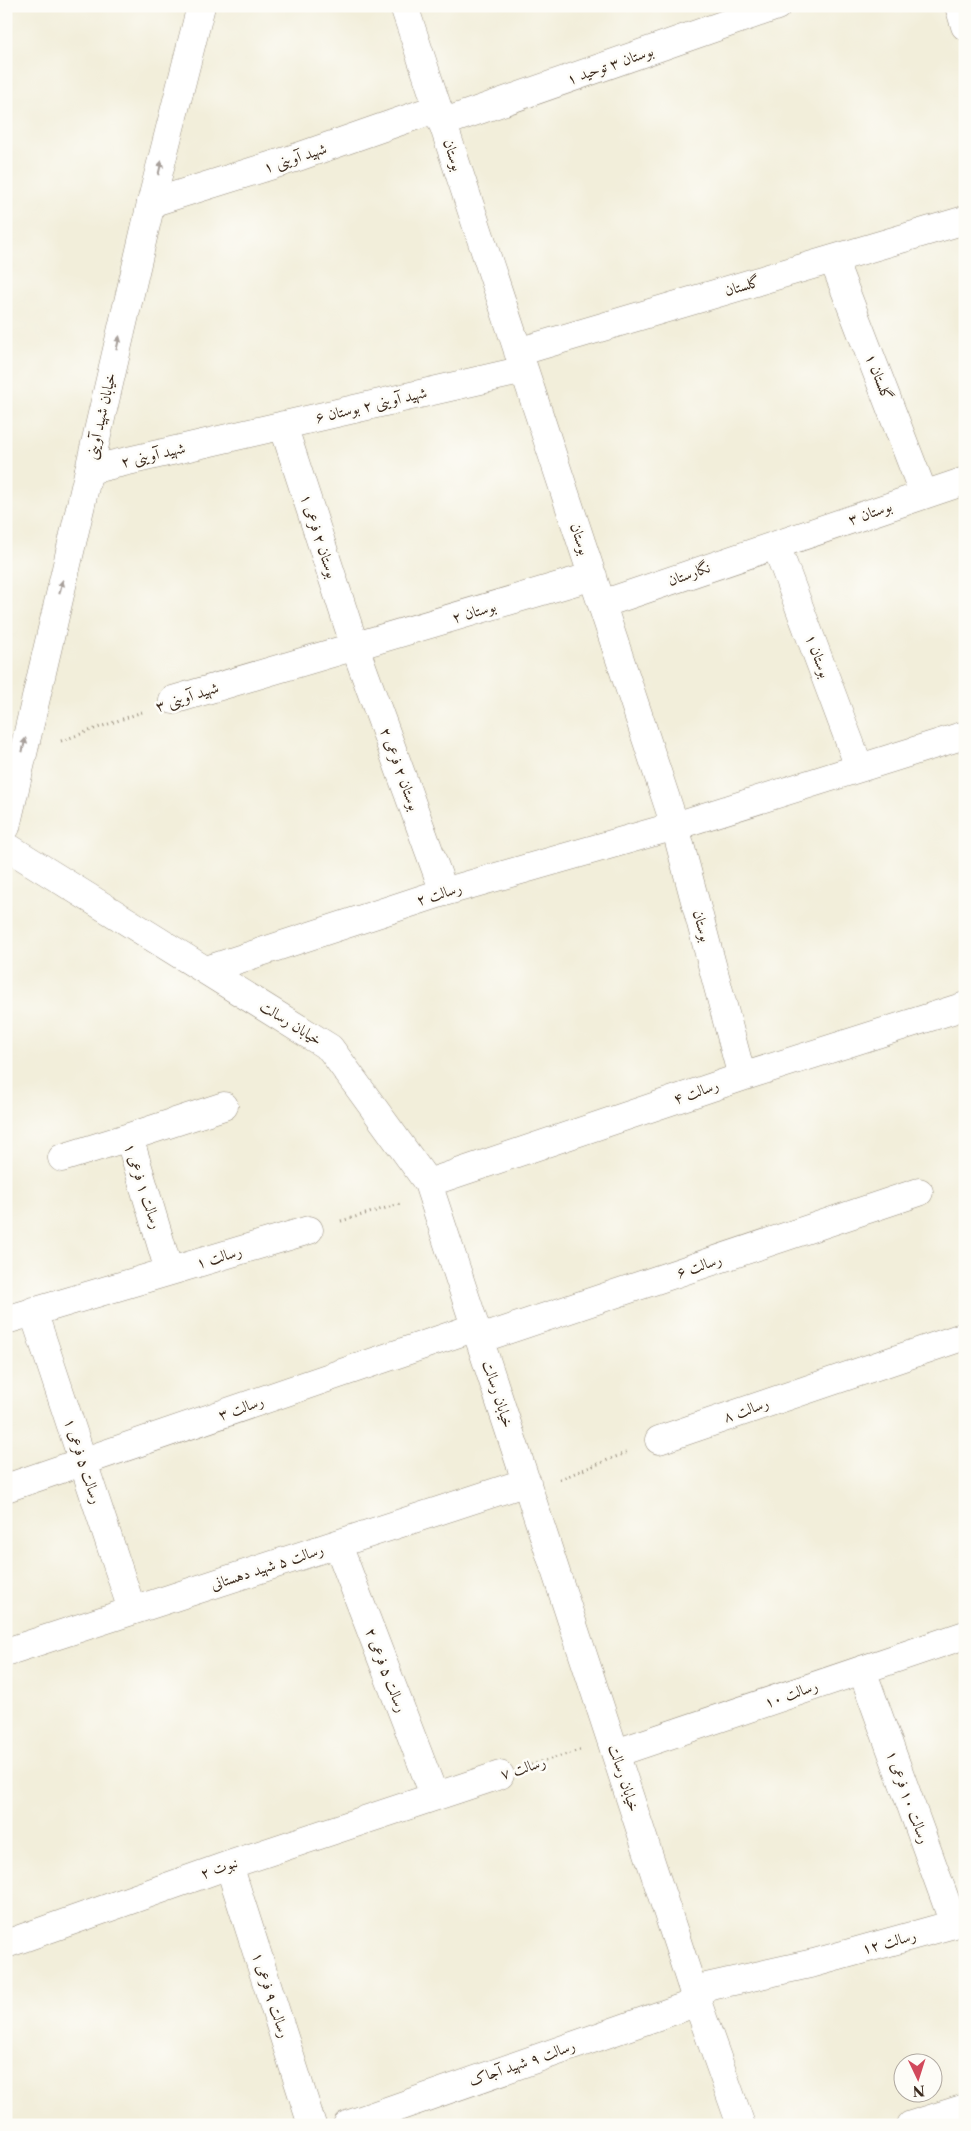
<svg xmlns="http://www.w3.org/2000/svg" width="971" height="2131" viewBox="0 0 971 2131" font-family="'Libre Caslon Text',Amiri,serif">
<style>
.lines{fill:none;stroke-linecap:round;stroke-linejoin:round}
.street-casing{stroke:#968c7c;stroke-width:29}
.secondary-casing{stroke:#968c7c;stroke-width:29}
.path{stroke:#968c7c;stroke-width:3;stroke-dasharray:1 4;stroke-linecap:butt}
.street{stroke:#fff;stroke-width:28}
.secondary{stroke:#fff;stroke-width:28}
.oneway{fill:#a79f9a}
.labels{text-anchor:middle;stroke-width:5;stroke-linejoin:round;paint-order:stroke}
.street-label{font-size:15px;fill:#3b2a1e;stroke:#fdfcf7}
</style>
<rect width="100%" height="100%" fill="#fdfcf7"/>
<filter id="ink" filterUnits="userSpaceOnUse"><feTurbulence type="fractalNoise" baseFrequency=".02" numOctaves="2"/><feDisplacementMap in="SourceGraphic" scale="10" xChannelSelector="R" yChannelSelector="G"/><feConvolveMatrix kernelMatrix="1 2 1 2 8 2 1 2 1" color-interpolation-filters="sRGB"/></filter>
<filter id="wash" filterUnits="userSpaceOnUse"><feTurbulence type="fractalNoise" baseFrequency=".0096" numOctaves="4" result="noise"/><feDisplacementMap in="SourceGraphic" scale="20" xChannelSelector="R" yChannelSelector="G"/><feGaussianBlur stdDeviation="1.12" result="paint"/><feColorMatrix in="noise" values="0 0 0 0 0 0 0 0 0 0 0 0 0 0 0 0 0 1.4 0 .05"/><feComposite in="paint" operator="in"/></filter>
<g filter="url(#wash)">
<rect width="100%" height="100%" fill="#f2eeda"/>
</g>
<g filter="url(#ink)">
<g class="lines">
<defs>
<path id="street" d="M404 6 675 826 742 1077
M959 6 965 26
M442 123 777 6
M151 203 292 159 438 108
M833 259 924 495
M518 352 965 220
M283 425 355 647 444 892
M89 470 524 370
M776 545 859 767
M602 604 965 481
M173 700 593 576
M6 846 330 1048 428 1183 693 1990 741 2125
M206 970 444 892 675 826 965 735
M129 1137 224 1106
M62 1158 129 1137 169 1271
M428 1183 742 1077 965 1006
M33 1311 132 1610
M6 1320 309 1230
M480 1339 919 1192
M659 1440 965 1336
M6 1488 476 1327
M338 1545 434 1795
M6 1652 527 1482
M862 1670 954 1924
M616 1753 965 1635
M229 1865 312 2125
M6 1944 229 1865 500 1775
M693 1990 814 1963 965 1921
M347 2125 698 2002
M911 2125 965 2108"/>
<path id="secondary" d="M6 827 151 203 201 6"/>
</defs>
<use href="#street" class="street-casing"/>
<use href="#secondary" class="secondary-casing"/>
<path class="path" d="M61 741 142 712
M341 1221 400 1204
M560 1479 628 1452
M531 1765 580 1750"/>
<use href="#street" class="street"/>
<use href="#secondary" class="secondary"/>
</g>
<defs><path id="oneway-solid" d="M-6-.8H1V-3.2L6.5 0L1 3.2V.8H-6Z" transform="scale(1.25)"/></defs>
<g class="oneway">
<use href="#oneway-solid" transform="translate(160 168) rotate(-76)"/>
<use href="#oneway-solid" transform="translate(118 343) rotate(-77)"/>
<use href="#oneway-solid" transform="translate(61 587) rotate(-77)"/>
<use href="#oneway-solid" transform="translate(24 745) rotate(-77)"/>
</g>
</g>
<g class="labels">
<g class="street-label">
<text transform="translate(610 65) rotate(-19)" y="5">بوستان ۳ توحید ۱</text>
<text transform="translate(453 155) rotate(72)" y="5">بوستان</text>
<text transform="translate(295 158) rotate(-18)" y="5">شهید آوینی ۱</text>
<text transform="translate(742 286) rotate(-16)" y="5">گلستان</text>
<text transform="translate(879 377) rotate(69)" y="5">گلستان ۱</text>
<text transform="translate(371 405) rotate(-13)" y="5">شهید آوینی ۲ بوستان ۶</text>
<text transform="translate(101 416) rotate(-77)" y="5">خیابان شهید آوینی</text>
<text transform="translate(153 455) rotate(-13)" y="5">شهید آوینی ۲</text>
<text transform="translate(870 513) rotate(-19)" y="5">بوستان ۳</text>
<text transform="translate(319 536) rotate(72)" y="5">بوستان ۲ فرعی ۱</text>
<text transform="translate(580 539) rotate(72)" y="5">بوستان</text>
<text transform="translate(689 574) rotate(-19)" y="5">نگارستان</text>
<text transform="translate(474 612) rotate(-16)" y="5">بوستان ۲</text>
<text transform="translate(818 656) rotate(70)" y="5">بوستان ۱</text>
<text transform="translate(187 697) rotate(-18)" y="5">شهید آوینی ۳</text>
<text transform="translate(400 769) rotate(70)" y="5">بوستان ۲ فرعی ۲</text>
<text transform="translate(439 894) rotate(-17)" y="5">رسالت ۲</text>
<text transform="translate(702 926) rotate(75)" y="5">بوستان</text>
<text transform="translate(291 1023) rotate(32)" y="5">خیابان رسالت</text>
<text transform="translate(696 1092) rotate(-19)" y="5">رسالت ۴</text>
<text transform="translate(143 1186) rotate(72)" y="5">رسالت ۱ فرعی ۱</text>
<text transform="translate(219 1257) rotate(-16)" y="5">رسالت ۱</text>
<text transform="translate(699 1266) rotate(-18)" y="5">رسالت ۶</text>
<text transform="translate(498 1394) rotate(72)" y="5">خیابان رسالت</text>
<text transform="translate(241 1408) rotate(-19)" y="5">رسالت ۳</text>
<text transform="translate(746 1410) rotate(-19)" y="5">رسالت ۸</text>
<text transform="translate(83 1461) rotate(72)" y="5">رسالت ۵ فرعی ۱</text>
<text transform="translate(267 1567) rotate(-18)" y="5">رسالت ۵ شهید دهستانی</text>
<text transform="translate(386 1670) rotate(69)" y="5">رسالت ۵ فرعی ۲</text>
<text transform="translate(791 1694) rotate(-19)" y="5">رسالت ۱۰</text>
<text transform="translate(523 1768) rotate(-17)" y="5">رسالت ۷</text>
<text transform="translate(624 1778) rotate(72)" y="5">خیابان رسالت</text>
<text transform="translate(908 1797) rotate(70)" y="5">رسالت ۱۰ فرعی ۱</text>
<text transform="translate(219 1868) rotate(-19)" y="5">نبوت ۲</text>
<text transform="translate(889 1942) rotate(-15)" y="5">رسالت ۱۲</text>
<text transform="translate(271 1995) rotate(72)" y="5">رسالت ۹ فرعی ۱</text>
<text transform="translate(522 2063) rotate(-19)" y="5">رسالت ۹ شهید آجاک</text>
</g>
</g>
<rect width="971" height="2131" fill="none" stroke="#fdfcf7" stroke-width="25"/>
<g transform="translate(918 2078) rotate(176)"><circle r="24" fill="#fdfcf7" stroke="#afa8a0"/>
<path d="M0-4L9 19L0 12L-9 19Z" fill="#d1495b"/>
<text y="-8" font-size="14" font-weight="bold" text-anchor="middle" fill="#3b2a1e">N</text>
</g>
</svg>
